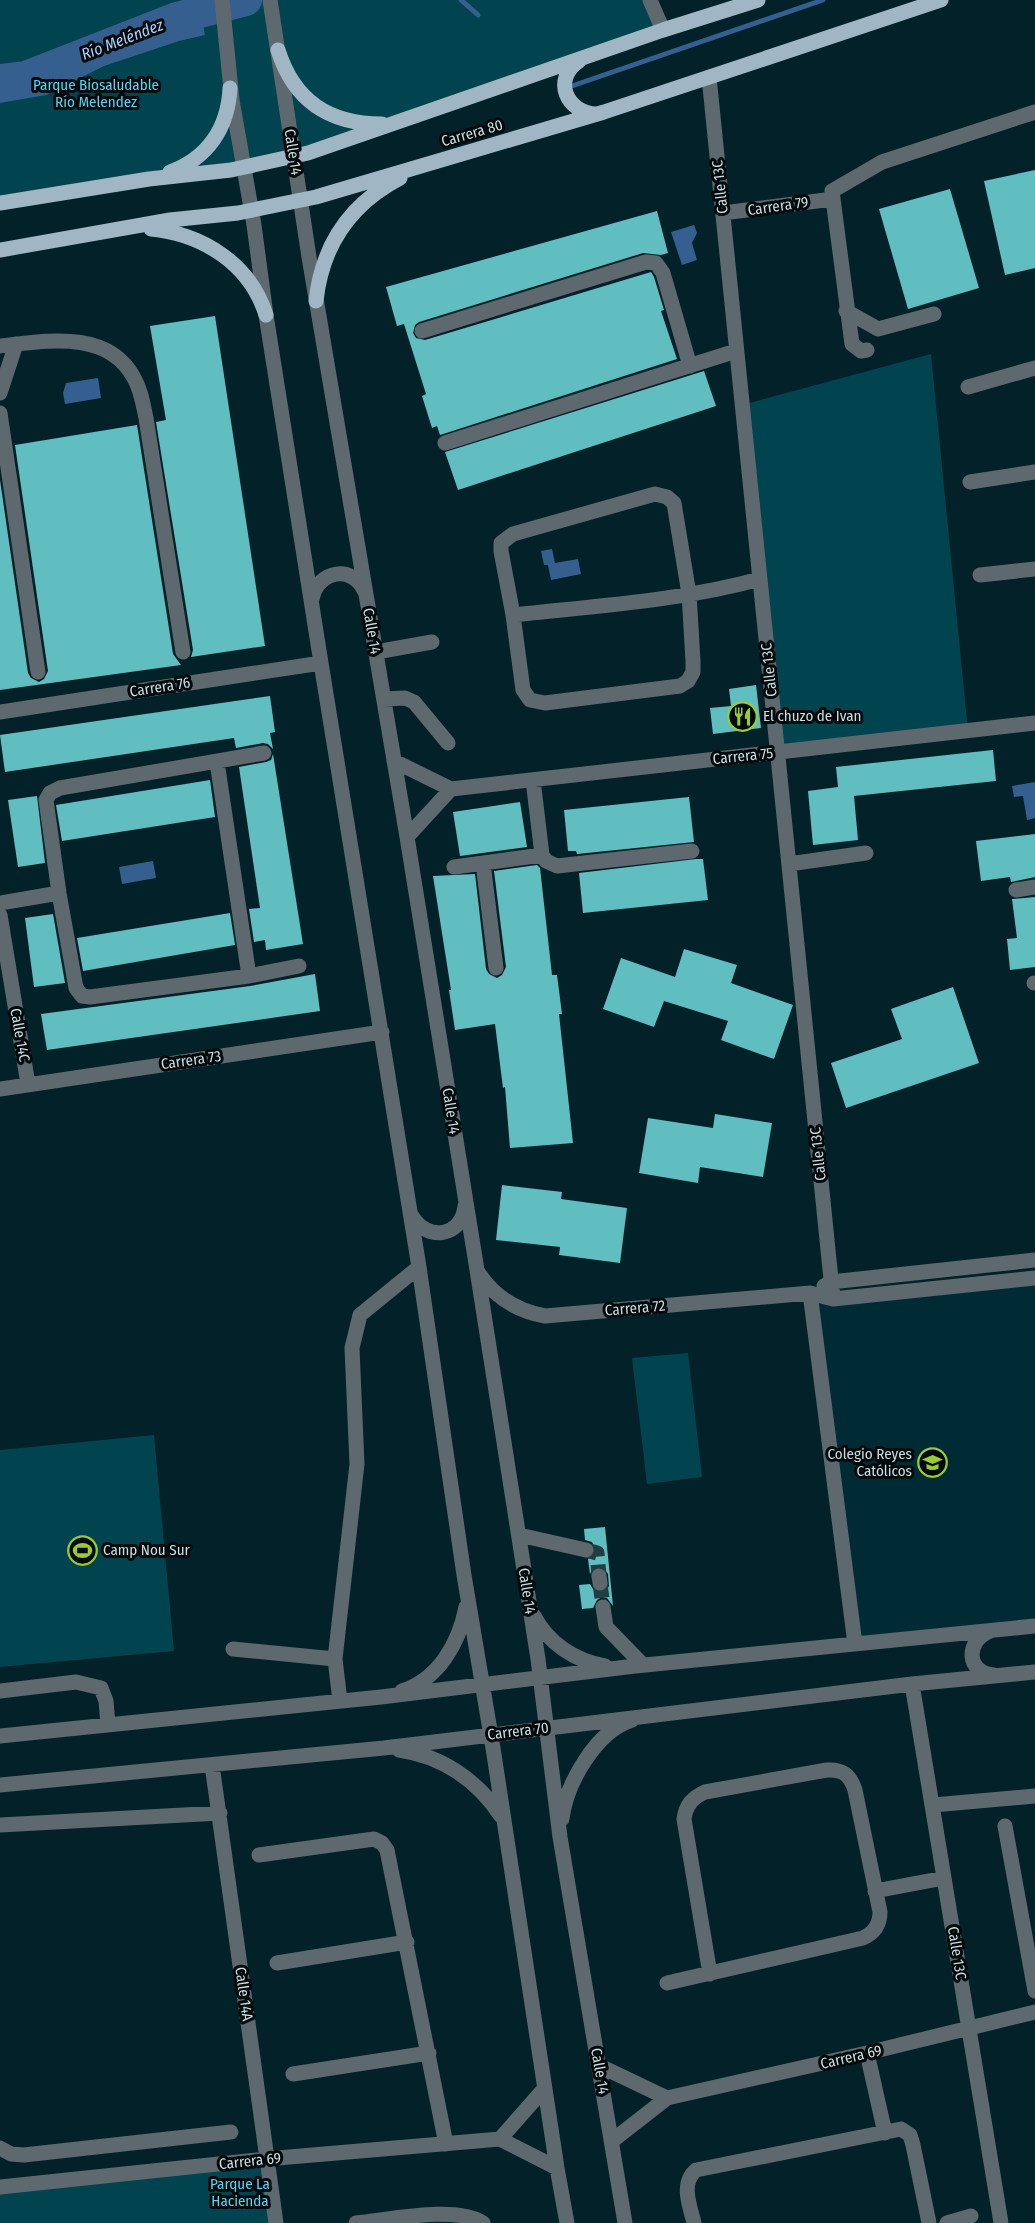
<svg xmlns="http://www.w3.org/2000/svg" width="1035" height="2223" viewBox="0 0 1035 2223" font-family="'Fira Sans Condensed',sans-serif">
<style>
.built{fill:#012b34}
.green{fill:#01434f}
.water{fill:#355f8e}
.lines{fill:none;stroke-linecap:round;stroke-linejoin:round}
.stream{stroke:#355f8e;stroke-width:5}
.river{stroke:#355f8e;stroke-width:32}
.building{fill:#61bec0}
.minor-tunnel{stroke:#213d44;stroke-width:15;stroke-dasharray:15 8;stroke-linecap:butt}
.minor{stroke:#5e696f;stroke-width:15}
.major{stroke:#a0b6c4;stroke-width:15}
.labels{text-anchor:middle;stroke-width:6;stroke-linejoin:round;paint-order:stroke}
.park-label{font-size:15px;fill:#55d6f4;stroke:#01090b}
.street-label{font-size:15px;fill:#ccdce0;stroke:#01090b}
.poi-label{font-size:15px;fill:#ccdce0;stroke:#01090b;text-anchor:start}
.water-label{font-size:16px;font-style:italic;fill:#abcffa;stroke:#01090b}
</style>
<rect width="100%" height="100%" fill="#032128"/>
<path class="built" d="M1035 1278V1626L855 1644 810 1293Z"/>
<path class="green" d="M0 0H650L663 30 308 153 0 203Z
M931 354 968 731 777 753 742 405Z
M688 1353 702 1477 647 1484 632 1358Z
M154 1435 174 1651 0 1667V1450Z
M266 2159 276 2223H0V2187Z"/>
<path class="water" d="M202 19 205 35 179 41 104 66 46 95 0 103V88L25 85 177 26Z
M694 225 697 233 692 243 697 260 682 265 671 232Z
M98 378 101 398 65 404 63 393 66 383Z
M552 549 555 563 578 559 581 574 551 580 548 565H544L541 551Z
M1035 782V818L1027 820 1023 796 1014 797 1012 786Z
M153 861 156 878 122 884 119 867Z"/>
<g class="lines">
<path class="stream" d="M461 0 478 15
M566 88 823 0"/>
<path class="river" d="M0 80 26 77 177 18 246 0"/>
</g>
<path class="building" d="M1035 170V268L1005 275 984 181Z
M950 189 979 288 908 309 879 209Z
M657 211 668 253 661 255 643 253 419 322 415 325 413 333 416 338 425 340 651 272 654 277 664 310 661 311 677 359 440 435 437 426 432 428 422 396 426 394 404 324 397 326 386 287Z
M215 316 265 646 191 657 193 650 156 422 166 420 150 326Z
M704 371 716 406 458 490 445 452Z
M137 425 173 654 181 665 0 690V480L28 673 31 678 39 682 44 679 48 671 15 445Z
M756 685 761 728 713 734 710 708 731 706 729 689Z
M270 696 275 732 270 733 273 749 268 744 263 743 236 748 234 738 5 772 0 735Z
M993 750 996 781 854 796 858 840 813 845 808 791 838 787 836 767Z
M273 754 303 944 266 950 265 940 254 942 249 909 260 908 239 767 266 762 271 760Z
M210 780 215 817 62 841 56 805Z
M37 796 45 863 18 867 8 800Z
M689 797 694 842 577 854 576 851H568L564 810Z
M520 802 527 847 460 856 453 812Z
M1035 834V877L1011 882 1010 877 981 881 976 841Z
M696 859H703L708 900 583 913 579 873Z
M537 865 540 868 552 975H557L562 1014H559L573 1143 510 1148 505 1087 503 1088 495 1024 455 1030 449 990H451L433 876 475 874 486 969 489 974 497 978 502 975 506 967 494 871Z
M1035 897V967L1010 970 1007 939 1017 938 1012 899Z
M230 913 235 945 83 971 77 938Z
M53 914 65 983 34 987 25 918Z
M684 949 737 965 731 983 793 1005 774 1059 721 1040 728 1021 664 1001 654 1027 603 1009 621 958 675 977Z
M315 974 320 1011 47 1050 41 1014 250 986Z
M953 987 979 1063 846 1108 831 1063 902 1039 891 1009Z
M715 1114 772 1123 763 1177 700 1167 698 1183 639 1173 648 1118 713 1128Z
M502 1185 562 1192 561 1199 627 1208 620 1263 559 1255 560 1247 496 1240Z
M605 1527 613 1606 607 1598 602 1597 597 1600 593 1608 582 1609 579 1585 590 1584 593 1589 601 1593 606 1591 609 1586 608 1574 603 1567 593 1568 590 1574 588 1559 594 1556 595 1548 592 1542 585 1540 584 1529Z"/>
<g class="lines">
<path class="minor-tunnel" d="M586 1550 597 1553 599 1576
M600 1583 603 1607"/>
<path class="minor" d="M222 0 232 100 254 225 266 315 321 663 419 1267 464 1575 493 1748 557 2168 567 2223
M270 0 309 257 407 837 477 1270 538 1659 560 1837 625 2223
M650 0 663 30
M709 77 833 1299
M723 213 833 199
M846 311 878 329 934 314
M422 331 646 262 656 263 663 273 690 366
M0 346C46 341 108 329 134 378 141 390 143 404 146 418L183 652
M867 350 861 351 852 344 832 191 882 162 1035 112
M968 387 1035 368
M0 393 16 344
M0 413 38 672
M445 443 736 351
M970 482 1035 472
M655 494 667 497 674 503 689 594 693 661V672L688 681 680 686 545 703 530 700 523 690 513 615 501 551V543L513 534Z
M980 575 1035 569
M312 599C318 570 353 564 365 592
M513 615C595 606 680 601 760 579
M376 652 432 642
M384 699 405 698 414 702 448 743
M0 712 321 663
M264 753 60 788 50 793 46 800 59 893 76 988 82 996 90 997 249 976 299 966
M394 761 451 789 1035 723
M217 762 249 976
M533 780 542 855 546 861 557 866 692 851
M407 837 451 789
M483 863 496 968
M789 864 866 853
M454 867 542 855
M1016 890 1035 887
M0 903 59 893
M0 915 28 1084
M1034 983H1035
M0 1089 382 1032
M412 1216C427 1242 462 1237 465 1206
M478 1272C494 1297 517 1311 545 1316L810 1293 833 1299 1035 1278
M824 1286 831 1282 1035 1260
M810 1293 855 1644
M519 1535 586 1550
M599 1576 600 1583
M603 1607 606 1627 643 1665
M534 1616C548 1643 575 1661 605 1666
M990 1631C965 1641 966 1673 994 1675
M233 1649 335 1659
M912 1684 1001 2223
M0 1691 76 1682 101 1688 106 1701 108 1725
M402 1691C439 1679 459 1643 466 1607
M340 1701 335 1659 357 1464 352 1348 360 1315 419 1267
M0 1736 381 1697 635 1666 1035 1626
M399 1750C442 1756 477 1780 501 1816
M212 1765 276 2223
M0 1785 384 1748 912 1684 1035 1672
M933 1805 1035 1796
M562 1819C566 1784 596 1731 632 1720
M0 1825 220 1813
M1005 1826 1035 1991
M259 1855 374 1839 382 1843 387 1850 446 2144
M875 1891 944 1878
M277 1963 407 1942
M667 1983 863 1938C874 1933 880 1925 880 1912L855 1790C850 1775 843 1769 827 1770L705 1792C692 1798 686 1805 684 1819L710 1974
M867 2053 885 2133
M600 2066 667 2098
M293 2074 429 2053
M500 2139 544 2089
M612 2141 667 2098 867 2053 1035 2012
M0 2148 11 2154 24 2155 231 2132
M0 2187 266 2159 500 2139 557 2168
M356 2223C389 2220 456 2205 483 2223
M694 2223C690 2206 680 2183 696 2170L901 2129 910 2135 913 2145 929 2223
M947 2223 971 2216"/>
<path class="major" d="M278 50C294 101 329 124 382 124
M579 61C552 79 566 113 597 114
M170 172C208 158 228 128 230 88
M0 203 149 179 231 170 308 153 663 30 758 0
M151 229C203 234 250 264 266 315
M0 250 170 220 238 213 316 197 604 112 941 0
M316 301C322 246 350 204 400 178"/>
</g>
<defs>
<symbol id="restaurant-ring" viewBox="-11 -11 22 22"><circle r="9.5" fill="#01090b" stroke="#9bcb33" stroke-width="1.5"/><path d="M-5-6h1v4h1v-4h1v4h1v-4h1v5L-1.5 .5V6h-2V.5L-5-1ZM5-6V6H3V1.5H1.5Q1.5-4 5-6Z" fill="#9bcb33"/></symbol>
<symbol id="school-ring" viewBox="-11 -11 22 22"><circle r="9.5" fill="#01090b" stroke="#9bcb33" stroke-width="1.5"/><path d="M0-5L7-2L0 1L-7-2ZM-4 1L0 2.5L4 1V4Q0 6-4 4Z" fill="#9bcb33"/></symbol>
<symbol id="stadium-ring" viewBox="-11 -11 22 22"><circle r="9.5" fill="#01090b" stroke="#9bcb33" stroke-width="1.5"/><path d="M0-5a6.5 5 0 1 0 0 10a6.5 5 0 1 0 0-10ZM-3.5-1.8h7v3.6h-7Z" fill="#9bcb33"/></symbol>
</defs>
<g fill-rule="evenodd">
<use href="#restaurant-ring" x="726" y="700" width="33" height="33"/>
<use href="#school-ring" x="916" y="1446" width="33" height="33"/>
<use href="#stadium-ring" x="66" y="1534" width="33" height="33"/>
</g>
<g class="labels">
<g class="park-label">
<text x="96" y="90">Parque Biosaludable<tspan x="96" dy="17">Río Melendez</tspan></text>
<text x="240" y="2189">Parque La<tspan x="240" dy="17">Hacienda</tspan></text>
</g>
<g class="street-label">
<text transform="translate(472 133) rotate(-16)" y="5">Carrera 80</text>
<text transform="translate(293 152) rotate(81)" y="5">Calle 14</text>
<text transform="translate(720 187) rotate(-96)" y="5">Calle 13C</text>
<text transform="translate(778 206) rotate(-8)" y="5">Carrera 79</text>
<text transform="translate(372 631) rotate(80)" y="5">Calle 14</text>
<text transform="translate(769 670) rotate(-96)" y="5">Calle 13C</text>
<text transform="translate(160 687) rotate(-9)" y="5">Carrera 76</text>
<text transform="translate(743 756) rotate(-6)" y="5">Carrera 75</text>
<text transform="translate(20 1035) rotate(80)" y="5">Calle 14C</text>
<text transform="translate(191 1060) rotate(-8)" y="5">Carrera 73</text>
<text transform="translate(451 1111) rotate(81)" y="5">Calle 14</text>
<text transform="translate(818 1154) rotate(-96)" y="5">Calle 13C</text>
<text transform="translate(635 1308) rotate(-5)" y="5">Carrera 72</text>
<text transform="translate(527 1591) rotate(81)" y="5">Calle 14</text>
<text transform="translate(518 1731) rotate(-7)" y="5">Carrera 70</text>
<text transform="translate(957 1953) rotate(81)" y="5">Calle 13C</text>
<text transform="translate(244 1994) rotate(82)" y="5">Calle 14A</text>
<text transform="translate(851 2057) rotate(-13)" y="5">Carrera 69</text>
<text transform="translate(600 2071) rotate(80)" y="5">Calle 14</text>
<text transform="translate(250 2161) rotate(-6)" y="5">Carrera 69</text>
</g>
<g class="poi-label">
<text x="763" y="721">El chuzo de Ivan</text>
<text x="912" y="1459" text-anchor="end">Colegio Reyes<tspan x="912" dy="17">Católicos</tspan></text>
<text x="103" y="1555">Camp Nou Sur</text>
</g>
<g class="water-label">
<text transform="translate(122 39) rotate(-21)" y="6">Río Meléndez</text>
</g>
</g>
</svg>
